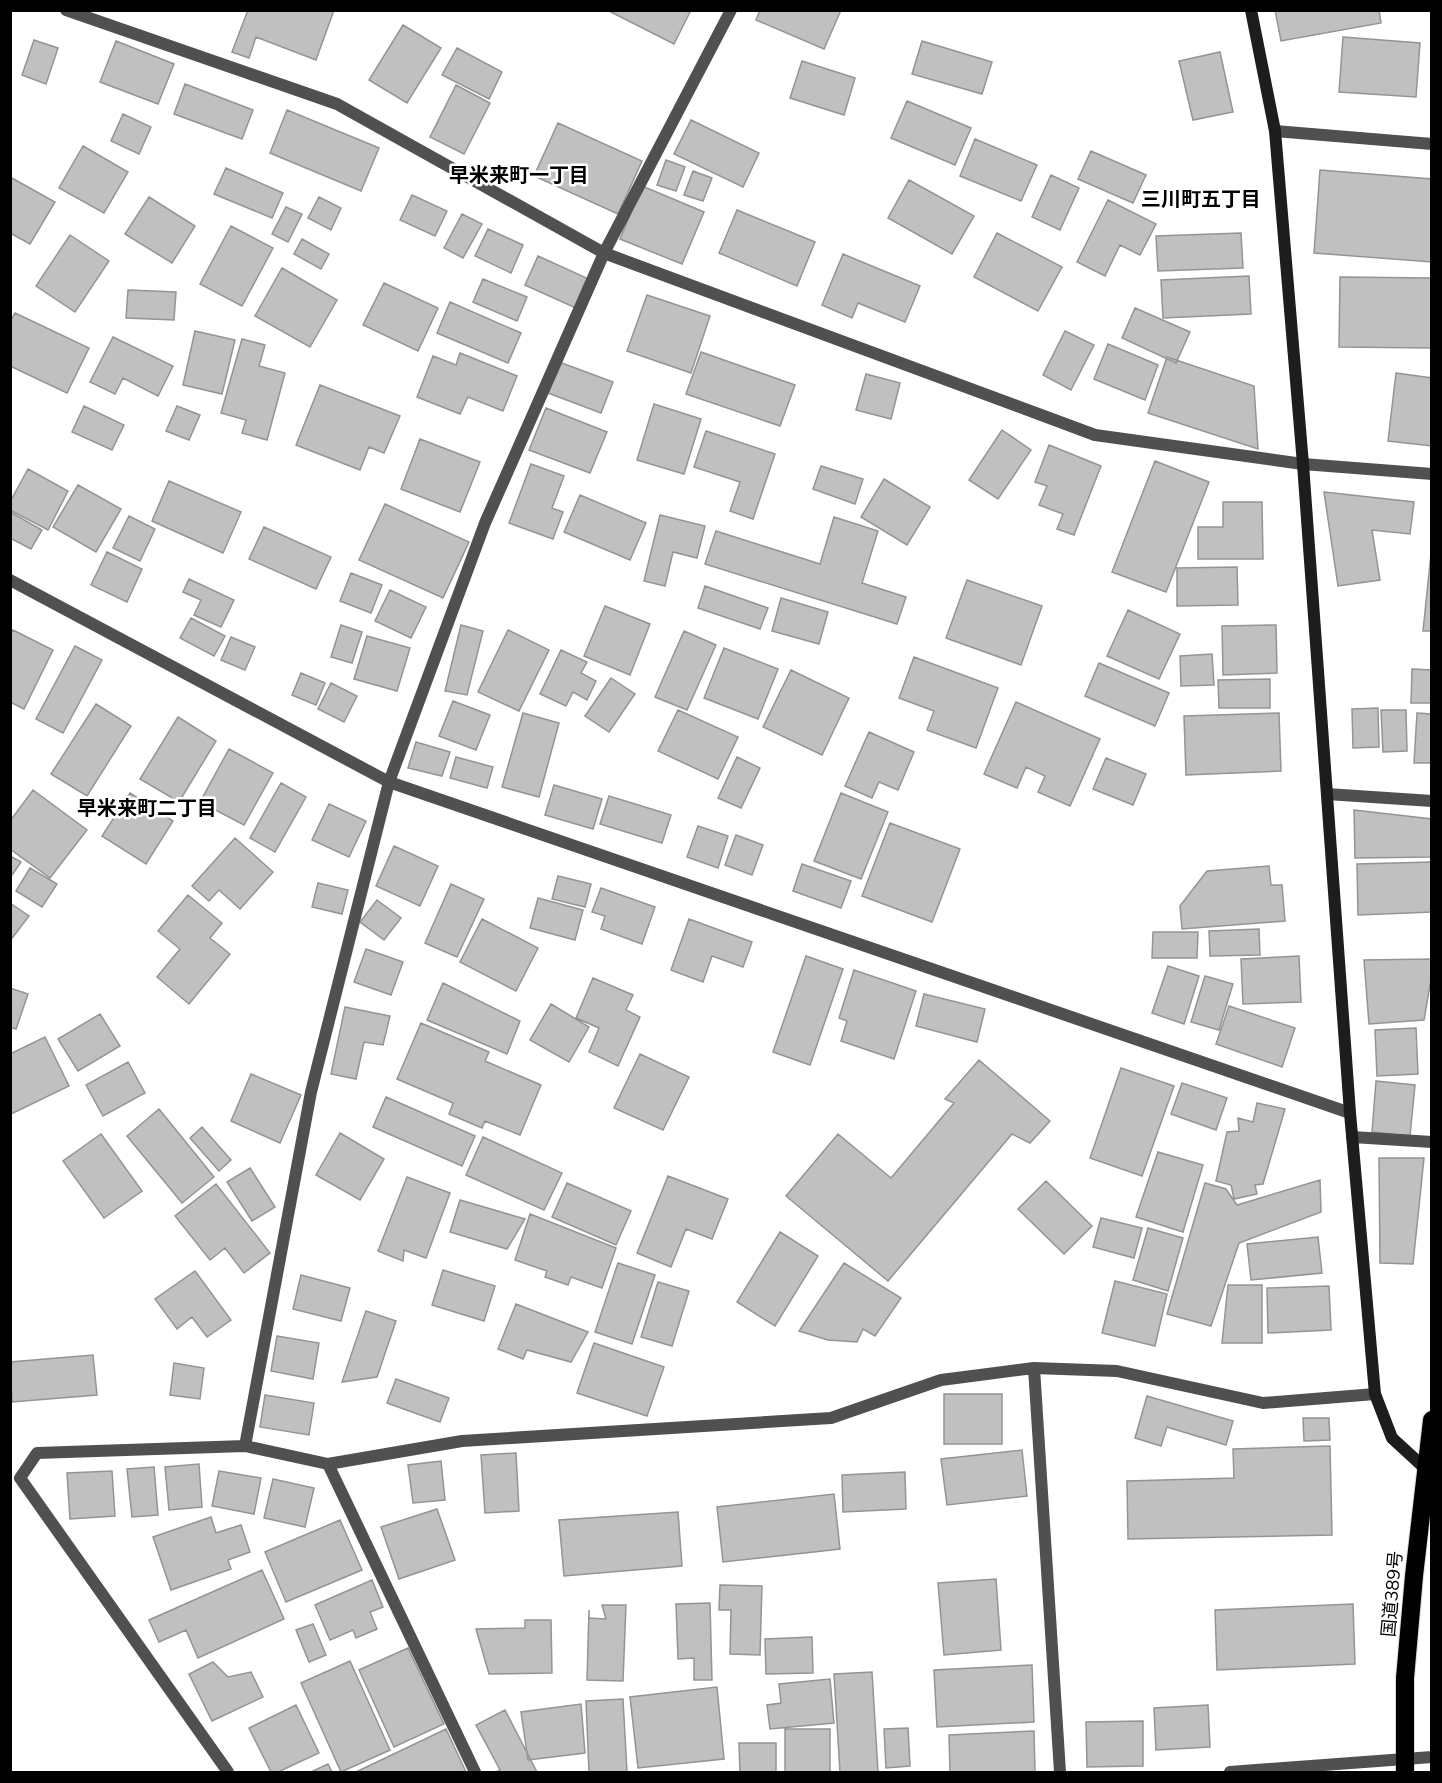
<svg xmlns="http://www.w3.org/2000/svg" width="1442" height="1783" viewBox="0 0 1442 1783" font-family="Mulish,'Noto Sans JP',sans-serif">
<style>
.building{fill:#c0c0c0;stroke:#949494;stroke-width:1.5}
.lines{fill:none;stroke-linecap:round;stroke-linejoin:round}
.highway-casing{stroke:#dbdbdb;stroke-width:20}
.street{stroke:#505050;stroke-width:12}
.secondary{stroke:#1d1d1d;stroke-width:12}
.highway{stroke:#000;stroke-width:18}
.labels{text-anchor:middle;stroke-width:5;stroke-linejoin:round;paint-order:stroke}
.street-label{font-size:18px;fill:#000;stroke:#fff}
.neighbourhood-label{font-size:20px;font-weight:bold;fill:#000;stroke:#fff}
</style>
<rect width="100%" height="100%" fill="#fff"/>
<path class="building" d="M248 10H334L316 60 256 37 249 58 232 52Z
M607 10H691L674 44Z
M760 10H841L824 49 756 20Z
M1275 10H1379L1381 23 1281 41Z
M403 25 441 48 407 103 369 80Z
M1343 37 1420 43 1416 97 1339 92Z
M34 40 58 48 46 84 22 75Z
M116 41 174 64 158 104 100 82Z
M922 41 992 62 982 94 912 74Z
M457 48 502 72 489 99 442 75Z
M1220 52 1233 112 1193 120 1179 61Z
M802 61 855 78 844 115 790 98Z
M185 84 253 110 242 139 174 114Z
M456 85 490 103 464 154 430 137Z
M907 101 971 128 955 165 891 138Z
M287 110 379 148 361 191 270 153Z
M123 114 151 127 139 154 111 141Z
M691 120 759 153 743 187 674 154Z
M558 123 642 161 618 214 534 176Z
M975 139 1037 165 1021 201 960 176Z
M83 146 128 172 104 213 59 188Z
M1091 151 1146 175 1133 203 1078 179Z
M666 160 685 167 676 191 657 185Z
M226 168 283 193 272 218 214 194Z
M1320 170 1432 179V262L1314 253Z
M693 171 712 178 703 201 684 195Z
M1051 175 1079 188 1060 230 1032 217Z
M10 177 55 202 30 244 10 233Z
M909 180 974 216 952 254 888 218Z
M642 186 704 212 682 264 620 239Z
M412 195 447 211 435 236 400 220Z
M149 197 195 226 172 263 125 234Z
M319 197 341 208 331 230 308 218Z
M1108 200 1156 224 1140 255 1120 245 1105 276 1077 262Z
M286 207 302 214 288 242 272 234Z
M737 210 815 242 797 286 719 253Z
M462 214 482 224 463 258 444 248Z
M231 226 273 248 242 306 200 284Z
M488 229 523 245 511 273 475 256Z
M997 233 1062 267 1038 311 974 277Z
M1241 233 1243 268 1158 271 1156 236Z
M70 235 109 261 75 312 36 286Z
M302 239 329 254 321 269 294 254Z
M843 254 920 286 905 322 858 303 852 318 822 305Z
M538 256 591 280 578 309 525 285Z
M282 268 337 300 310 347 255 316Z
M1249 276 1251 314 1163 318 1161 280Z
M1340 277 1432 278V348L1339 347Z
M483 279 527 297 517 321 473 302Z
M384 283 438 308 418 351 363 325Z
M128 290 176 292 174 320 126 318Z
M647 295 710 316 691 373 627 351Z
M450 302 521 333 508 363 437 333Z
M1135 308 1190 332 1176 363 1122 338Z
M15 313 89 348 67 393 10 366V322Z
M195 331 235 340 222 394 183 385Z
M1065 331 1094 345 1071 390 1043 375Z
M113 337 173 366 158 396 123 378 115 394 90 382Z
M242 339 265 345 259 366 285 373 267 440 242 433 246 420 221 413Z
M1108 344 1158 365 1145 400 1094 379Z
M701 352 795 385 780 426 686 394Z
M460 353 517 376 503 411 468 397 460 414 417 397 433 356 456 365Z
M1167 357 1254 386 1258 449 1148 413Z
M559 362 613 382 601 413 548 393Z
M1396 373 1432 378V446L1388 441Z
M866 374 900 383 891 419 856 410Z
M320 385 400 416 384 453 369 447 360 470 296 445Z
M654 404 701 419 684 474 637 460Z
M84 406 124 425 112 450 72 432Z
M177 406 200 415 189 440 166 431Z
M546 408 607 432 590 473 529 450Z
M1002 430 1031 450 998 499 969 480Z
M706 431 775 454 753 519 730 511 740 482 694 467Z
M420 439 480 462 460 512 401 489Z
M1049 445 1101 466 1074 535 1057 529 1063 514 1039 505 1047 486 1035 482Z
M1155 461 1209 482 1166 592 1112 572Z
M531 464 564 476 552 508 563 512 553 539 509 523Z
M821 466 863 479 855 504 813 489Z
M28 469 68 491 48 530 10 510V502Z
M884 479 930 507 907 545 861 517Z
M169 481 241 512 223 553 152 521Z
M78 485 121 509 96 552 53 527Z
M1324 492 1414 502 1410 534 1372 530 1380 580 1338 586Z
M580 495 646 523 630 560 564 532Z
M1223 502H1262L1263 559H1198V527H1223Z
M385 504 469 542 443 598 359 560Z
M10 512 42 530 31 549 10 538Z
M660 515 705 526 697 558 673 552 665 586 644 581Z
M129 516 155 529 140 561 113 548Z
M834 517 878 531 862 583 906 597 897 624 705 564 716 531 820 564Z
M264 527 331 557 316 589 249 559Z
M1432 544V631H1423Z
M107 552 142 569 127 602 91 585Z
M1237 567 1238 605 1177 606V568Z
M351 573 382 585 371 613 340 601Z
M189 579 234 600 221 627 194 615 201 600 183 592Z
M967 580 1042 606 1021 665 946 638Z
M705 586 768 608 760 629 698 608Z
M390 590 426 607 411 638 375 621Z
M781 598 828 612 819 644 772 631Z
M605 606 650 624 630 675 584 656Z
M1128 610 1180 634 1159 679 1107 656Z
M191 618 225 636 214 656 180 638Z
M341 625 362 632 352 663 331 657Z
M461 625 483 631 467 695 445 691Z
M1276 625 1277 673 1223 675 1222 626Z
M13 630 53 650 24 709 10 702V634Z
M508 630 549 650 519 711 478 692Z
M684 631 716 645 687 710 655 697Z
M367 636 410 648 397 691 354 679Z
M231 637 255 647 245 670 221 660Z
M75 646 102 660 63 733 36 719Z
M724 648 778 669 758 719 704 698Z
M561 650 587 662 581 673 596 681 587 700 573 692 566 706 540 694Z
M1212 654 1214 685 1181 686 1180 656Z
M914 657 998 688 976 748 927 730 934 711 899 698Z
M1099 663 1169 693 1155 726 1085 696Z
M1412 669 1432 670V703H1411Z
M791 670 849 698 822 755 763 727Z
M301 673 325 683 316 705 292 695Z
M611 678 635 694 609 732 585 716Z
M1270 679V708H1219L1218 680Z
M331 683 357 696 344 722 318 709Z
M453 701 490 715 476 750 439 736Z
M1016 702 1100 739 1070 806 1038 792 1045 776 1026 767 1017 788 984 774Z
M96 704 131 726 87 796 51 774Z
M1378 708 1379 747 1353 748 1352 709Z
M678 710 738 737 718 779 658 751Z
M1381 710H1406L1407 751 1383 752Z
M523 713 559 723 539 797 502 787Z
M1279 713 1281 771 1186 775 1184 716Z
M1417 713 1432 714V763H1414Z
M178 717 216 741 179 802 140 779Z
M869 732 914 752 898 790 879 782 872 798 845 786Z
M416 742 450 752 442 776 408 768Z
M229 749 273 773 244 825 200 802Z
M456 757 493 767 487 788 450 778Z
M737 757 760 768 741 808 718 798Z
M1106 758 1146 774 1133 805 1093 789Z
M281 783 306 797 275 852 250 838Z
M554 785 602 799 593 829 545 815Z
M33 790 87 830 50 878 10 849V821Z
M130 793 173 821 146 864 102 836Z
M841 793 888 812 861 879 814 861Z
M609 796 671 815 662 843 600 824Z
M329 804 366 821 349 857 312 840Z
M1354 810 1432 819V857L1355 858Z
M890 823 960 849 932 922 862 896Z
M698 826 728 836 718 868 687 857Z
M736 835 763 845 752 875 725 865Z
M235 838 273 872 240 909 219 890 209 901 192 886Z
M394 846 438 866 420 906 376 886Z
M10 856 21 862 10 878Z
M1432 862V912L1358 915 1357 864Z
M802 864 851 881 841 908 793 891Z
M1269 866 1271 885H1282L1285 921 1182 929 1180 906 1207 871Z
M30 868 57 884 42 907 16 891Z
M558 876 591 884 585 907 552 899Z
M318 883 348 890 342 914 312 907Z
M451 884 484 899 457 957 425 943Z
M601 888 655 907 642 944 601 929 605 916 592 912Z
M188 895 222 923 210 938 230 954 189 1004 157 977 180 949 158 931Z
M538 898 583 910 575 940 530 928Z
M377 900 401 918 384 940 360 922Z
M10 903 29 916 10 941Z
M482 919 538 948 516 991 460 962Z
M689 919 752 942 743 967 712 956 703 982 671 970Z
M1259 929 1260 955 1210 956 1209 931Z
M1153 932H1198L1197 958H1152Z
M366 949 403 962 391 995 354 982Z
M806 956 843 969 810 1065 773 1052Z
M1299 956 1301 1002 1243 1004 1241 959Z
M1432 959V974L1424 1020 1369 1024 1364 960Z
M1168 966 1199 976 1184 1024 1152 1013Z
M854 970 916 991 894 1059 841 1041 847 1021 839 1018Z
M1205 976 1233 984 1219 1030 1191 1022Z
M593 978 633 995 626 1010 640 1017 618 1066 589 1052 599 1028 576 1018Z
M443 983 520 1021 507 1054 427 1020Z
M10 988 28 994 16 1029 10 1027Z
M924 994 985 1009 977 1042 916 1026Z
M551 1004 589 1027 569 1062 530 1040Z
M1229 1006 1295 1028 1282 1067 1216 1044Z
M345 1007 390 1016 383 1045 364 1042 356 1079 331 1074Z
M100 1014 120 1046 78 1071 58 1039Z
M421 1023 489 1052 485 1061 541 1085 520 1135 485 1121 482 1128 449 1114 453 1103 397 1079Z
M1416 1028 1418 1074 1377 1076 1375 1030Z
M45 1037 69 1086 11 1114 10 1054Z
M640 1054 689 1077 663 1130 614 1108Z
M979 1060 1050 1121 1030 1143 1012 1134 888 1281 786 1196 838 1134 891 1178 954 1103 945 1099Z
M128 1062 145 1093 103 1116 86 1085Z
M1121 1068 1174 1086 1142 1176 1090 1158Z
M251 1074 301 1095 280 1143 231 1121Z
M1376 1081 1415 1085 1410 1136 1372 1132Z
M1182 1083 1227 1098 1216 1130 1171 1114Z
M386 1097 475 1136 462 1166 373 1127Z
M1257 1103 1285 1109 1263 1184 1255 1185 1257 1194 1234 1199 1231 1185 1216 1181 1227 1132 1239 1131 1238 1118 1253 1122Z
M159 1109 214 1177 182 1203 127 1136Z
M202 1127 231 1160 219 1171 190 1138Z
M340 1133 384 1159 360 1200 316 1175Z
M101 1134 142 1191 104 1218 63 1161Z
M483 1137 562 1173 544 1210 466 1175Z
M1158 1152 1203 1165 1183 1232 1136 1217Z
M1379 1158H1424L1413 1264 1380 1263Z
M250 1168 275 1207 252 1221 227 1182Z
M668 1176 728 1199 712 1239 686 1229 671 1267 637 1253Z
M407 1177 450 1193 426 1258 404 1250 403 1261 378 1251Z
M1320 1180 1321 1212 1239 1243 1211 1326 1167 1314 1205 1183 1226 1189 1237 1205Z
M1046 1181 1092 1226 1064 1254 1018 1209Z
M567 1183 631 1211 616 1245 552 1217Z
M216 1184 270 1253 244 1273 225 1248 210 1260 175 1216Z
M460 1200 525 1219 507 1249 450 1232Z
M530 1214 616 1248 602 1288 571 1277 568 1285 545 1277 547 1271 515 1260Z
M1101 1218 1142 1228 1134 1258 1093 1247Z
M1148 1228 1183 1238 1168 1291 1133 1280Z
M780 1232 818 1256 775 1326 737 1302Z
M1318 1237 1322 1273 1251 1280 1247 1244Z
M618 1263 655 1275 632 1344 595 1332Z
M844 1263 901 1298 875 1336 863 1329 857 1342 828 1340 799 1331Z
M443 1270 495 1286 484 1321 432 1305Z
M195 1271 231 1320 207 1337 192 1317 177 1329 155 1299Z
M301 1275 350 1288 341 1321 293 1309Z
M1115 1281 1167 1294 1155 1346 1102 1333Z
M658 1282 689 1291 672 1346 641 1337Z
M1228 1285H1262V1343H1222Z
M1329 1286 1331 1330 1268 1333 1267 1288Z
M516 1304 588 1332 571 1362 527 1350 523 1359 498 1349Z
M366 1311 396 1321 377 1377 342 1382Z
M277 1336 319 1343 313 1379 271 1371Z
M594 1343 664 1367 647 1416 577 1393Z
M93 1355 97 1395 12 1402 10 1362Z
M174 1363 204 1368 200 1399 170 1395Z
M396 1379 449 1398 440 1422 387 1403Z
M944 1394H1002V1444H944Z
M265 1395 314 1403 309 1435 260 1427Z
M1147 1396 1233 1421 1226 1445 1167 1427 1161 1446 1135 1438Z
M1303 1418H1329L1330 1440 1304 1441Z
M1330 1446 1332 1535 1128 1539 1127 1481 1234 1478 1233 1449Z
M1022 1450 1027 1496 947 1505 941 1459Z
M516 1453 519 1511 485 1513 481 1455Z
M441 1461 445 1500 413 1503 408 1465Z
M199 1464 202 1507 169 1510 165 1467Z
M154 1467 158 1515 132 1517 127 1469Z
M112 1471 115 1516 70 1519 67 1473Z
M219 1471 261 1478 254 1514 212 1506Z
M905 1472 906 1509 843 1512 842 1475Z
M273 1479 314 1488 305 1527 264 1518Z
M834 1494 840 1549 723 1562 717 1507Z
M437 1509 455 1560 399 1579 381 1527Z
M678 1512 682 1566 564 1576 559 1520Z
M211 1517 216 1533 241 1525 250 1552 228 1560 231 1569 171 1590 153 1537Z
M340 1520 362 1570 286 1602 265 1552Z
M262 1570 284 1619 198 1658 186 1630 159 1642 149 1620Z
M996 1579 1001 1650 944 1655 938 1583Z
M372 1580 383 1607 370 1612 377 1629 356 1638 353 1630 330 1640 315 1605Z
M720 1585 762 1586 760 1655 730 1654 731 1610H719Z
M710 1603 712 1680H694V1658L678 1659 676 1604Z
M1353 1604 1355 1664 1217 1670 1215 1610Z
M602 1605H626L623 1681 587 1680 589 1610V1618L606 1619Z
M525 1620H551L552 1673 489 1674 476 1629 525 1628Z
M313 1624 326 1655 309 1662 296 1630Z
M812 1637 813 1673 766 1674 765 1639Z
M408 1648 444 1724 394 1747 359 1670Z
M350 1661 390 1750 341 1772 301 1683Z
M213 1662 228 1677 251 1672 263 1697 212 1721 189 1674Z
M1032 1665 1034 1722 937 1727 934 1670Z
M872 1672 878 1772H840L834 1674Z
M830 1679 834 1723 770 1729 767 1705 781 1703 779 1684Z
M717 1687 724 1759 638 1768 630 1697Z
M623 1699 627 1772H589L586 1701Z
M581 1704 585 1753 528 1760 521 1712Z
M296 1705 319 1753 278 1772H271L249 1728Z
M1208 1705 1210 1747 1156 1750 1154 1708Z
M505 1710 537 1772H496L500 1770 476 1725Z
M1143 1721V1766L1087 1767 1086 1722Z
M908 1728 910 1766 886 1768 884 1729Z
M446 1729 466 1772H359L358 1771Z
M785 1729H830V1772H785Z
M1034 1731 1035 1772H950L949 1735Z
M739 1743H776V1772H740Z
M328 1764 332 1772H311Z"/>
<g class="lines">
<defs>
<path id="highway" d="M1405 1772V1678L1414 1576 1432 1420"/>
</defs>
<use href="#highway" class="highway-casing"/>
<path class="street" d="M66 10 337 104 604 253 1095 435 1303 464 1432 474
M1275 131 1432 144
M10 580 389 782 1350 1113
M1327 794 1432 801
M1352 1137 1432 1142
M1034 1368 1060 1772
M245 1446 311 1092 389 782 485 523 604 253 731 10
M328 1464 475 1772
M228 1772 20 1478 37 1453 245 1446 328 1464 462 1441 831 1418 941 1380 1034 1368 1117 1371 1263 1403 1375 1394
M1230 1772 1432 1757"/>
<path class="secondary" d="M1251 10 1275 131 1303 464 1350 1113 1375 1394 1392 1438 1429 1472"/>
<use href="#highway" class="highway"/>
</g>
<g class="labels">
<g class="street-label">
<text transform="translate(1392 1594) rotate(-85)" y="6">国道389号</text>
</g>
<g class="neighbourhood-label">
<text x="519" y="182">早米来町一丁目</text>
<text x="1201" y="206">三川町五丁目</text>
<text x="147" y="815">早米来町二丁目</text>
</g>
</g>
<rect width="1442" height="1783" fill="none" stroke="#000000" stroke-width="24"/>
</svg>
